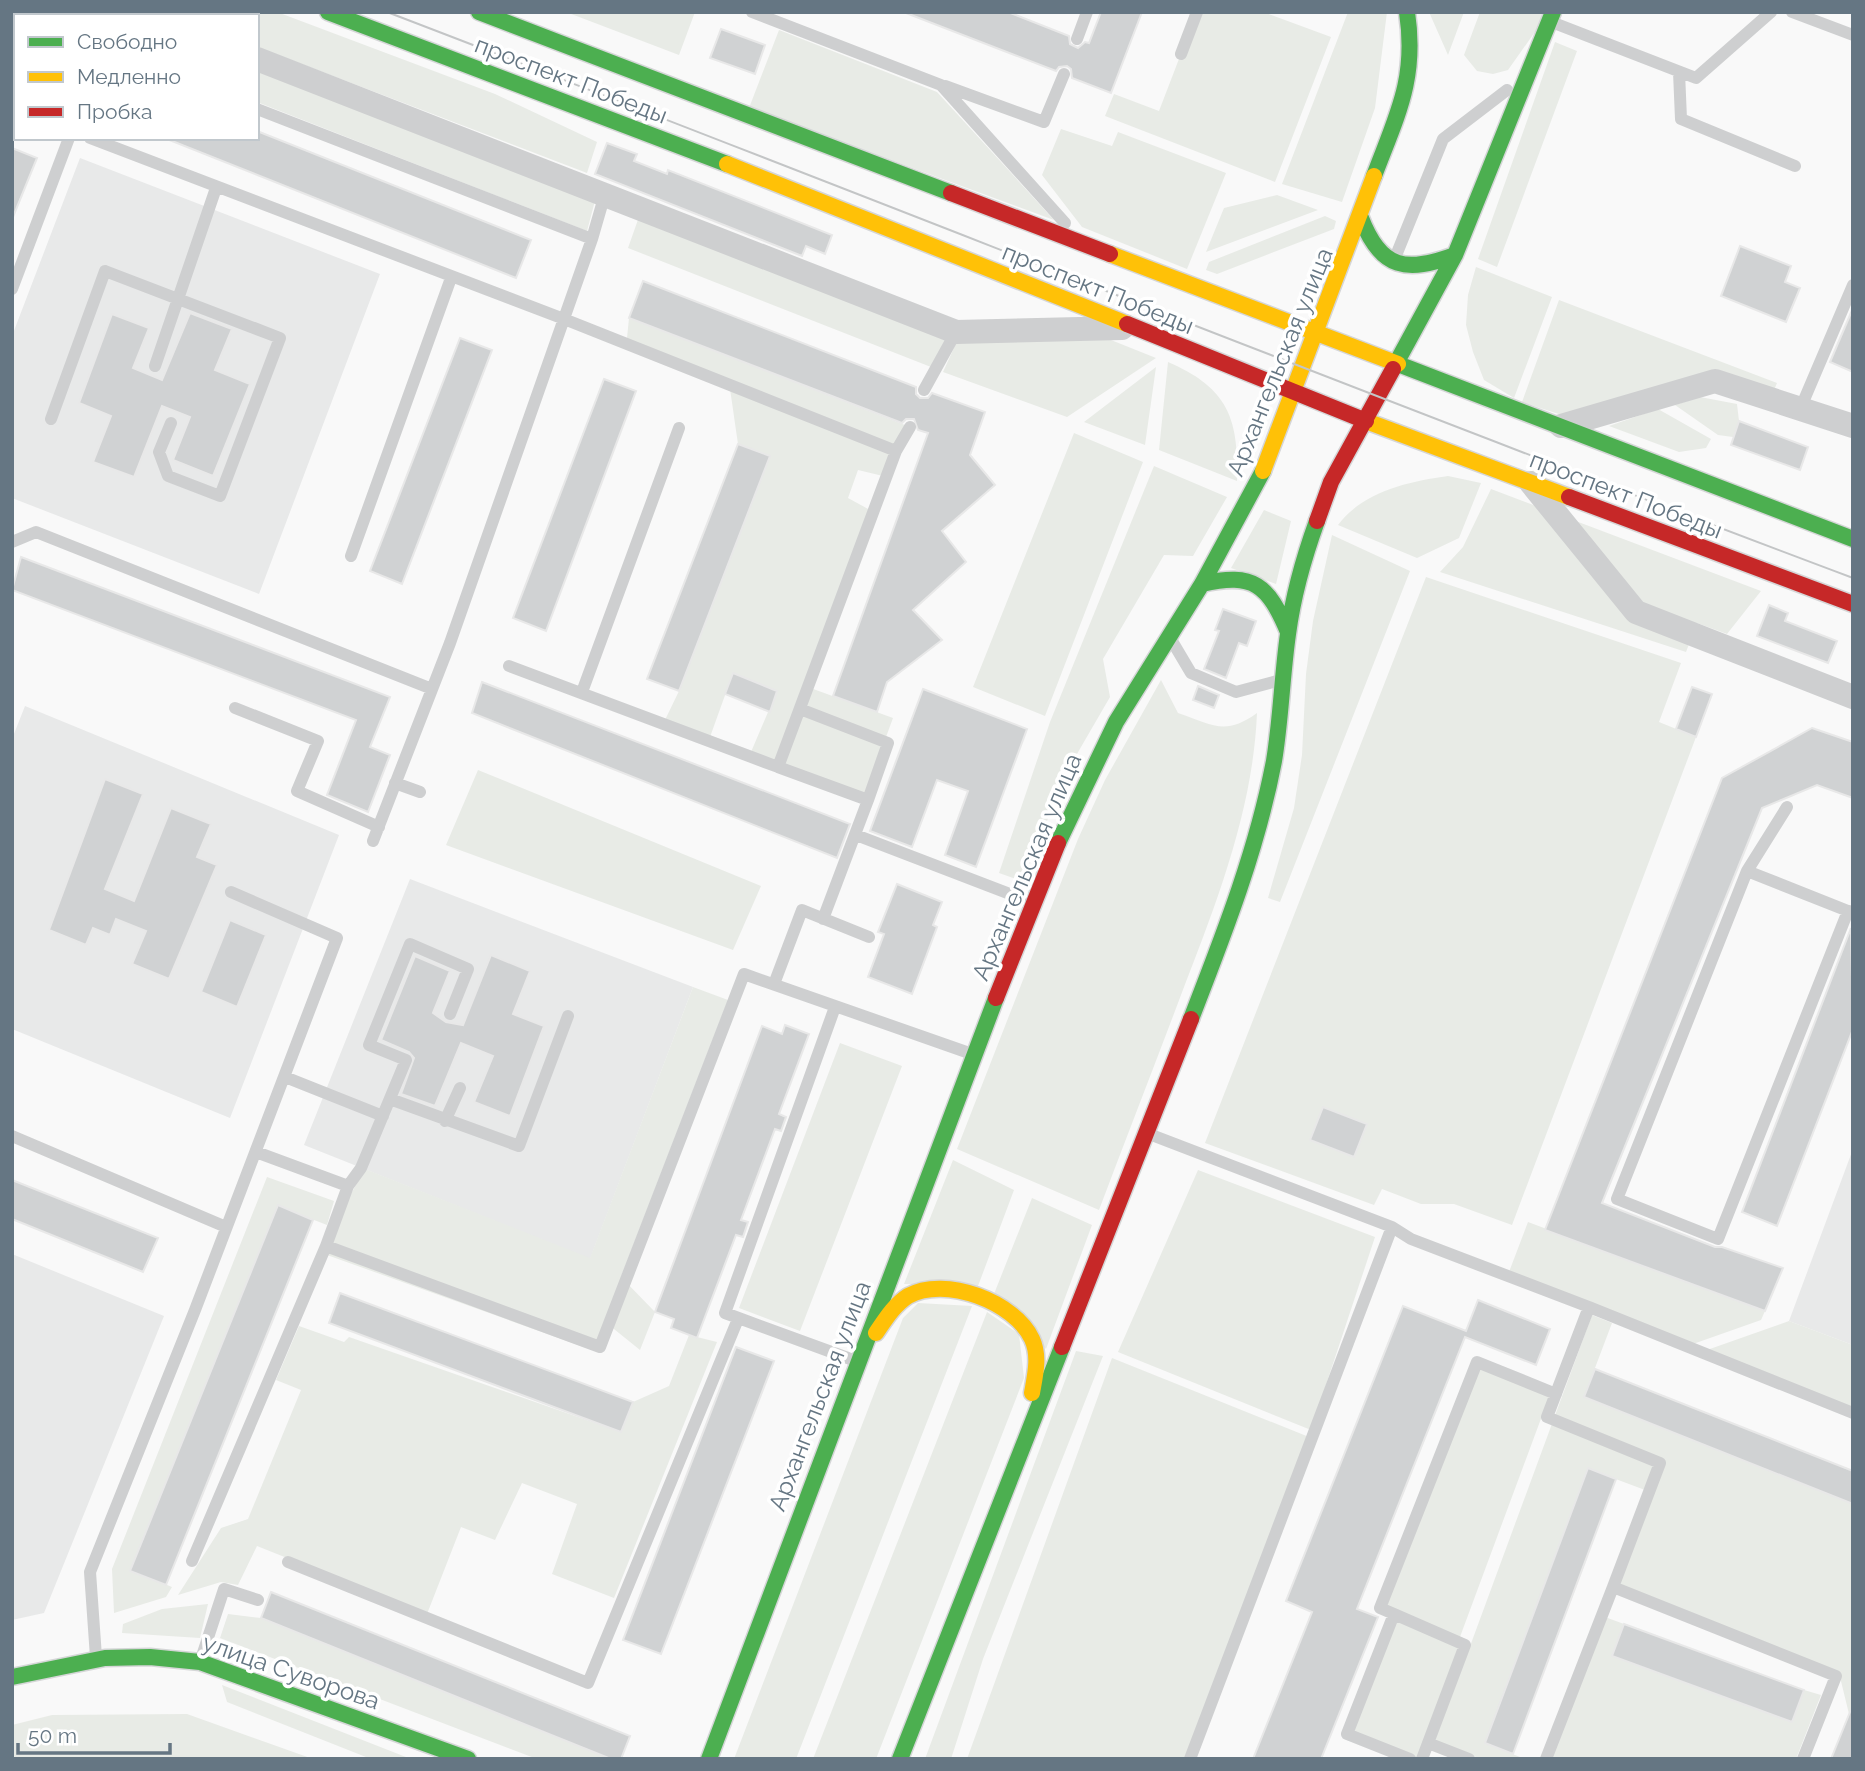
<svg xmlns="http://www.w3.org/2000/svg" width="1865" height="1771" viewBox="0 0 1865 1771" font-family="Raleway,sans-serif">
<style>
.built{fill:#e8e9e9}
.green{fill:#e8ebe6}
.building{fill:#d0d2d3;stroke:#e8e8e8;stroke-width:2}
.lines{fill:none;stroke-linecap:round;stroke-linejoin:round}
.fast-casing{stroke:#d5d6d7;stroke-width:19}
.slow-casing{stroke:#d5d6d7;stroke-width:19}
.jam-casing{stroke:#d5d6d7;stroke-width:19}
.lane{stroke:#cecfd0;stroke-width:12}
.street{stroke:#cecfd0;stroke-width:24}
.fast{stroke:#4caf50;stroke-width:16}
.slow{stroke:#ffc107;stroke-width:16}
.jam{stroke:#c62828;stroke-width:16}
.tram{stroke:#c3c5c6;stroke-width:2}
.labels{text-anchor:middle;stroke-width:7;stroke-linejoin:round;paint-order:stroke}
.street-label{font-size:24px;fill:#657683;stroke:#fff}
</style>
<rect width="100%" height="100%" fill="#f9f9f9"/>
<path class="built" d="M80 158 380 274 259 594 12 498V336Z
M25 706 339 835 230 1118 12 1029V739Z
M410 879 693 987 590 1259 304 1145Z
M1853 1149V1345L1789 1321Z
M12 1254 164 1316 44 1613 12 1620Z"/>
<path class="green" d="M166 12H277L495 94 597 142 587 173 257 47V16H175Z
M566 12H695L679 55Z
M1197 12H1263L1331 37 1275 182 1105 116 1114 94 1159 111Z
M1348 12H1387L1375 108 1342 202 1282 184Z
M1429 12H1464L1448 55Z
M1480 12H1543L1537 29 1508 70 1493 74 1477 71 1464 55Z
M779 30 937 92 1054 220 749 108Z
M1555 42 1577 51 1497 267 1478 259Z
M257 67 596 197 587 231 257 102Z
M1061 129 1112 146 1118 132 1226 173 1187 269 1082 227 1042 175Z
M1277 195 1318 210 1206 252 1224 208Z
M640 214 948 335 931 367 628 248Z
M1325 216 1336 221 1334 229 1217 274 1206 270 1209 262Z
M1476 267 1552 297 1514 398 1484 380 1473 352 1466 325 1468 295Z
M1559 300 1777 383 1771 397 1715 381 1571 418 1522 402Z
M629 318 910 427 883 476 858 470 848 498 870 510 805 686 893 718 865 794 751 752 777 691 733 673 710 737 665 720 679 691 770 457 738 444 730 389 626 348Z
M1106 338 1156 358 1067 417 943 372 958 339Z
M1168 362C1228 388 1239 418 1237 481L1159 450Z
M1156 367 1145 445 1084 422Z
M1700 397 1737 404 1739 421 1733 437 1718 435 1675 405Z
M1658 409 1711 439 1706 448 1679 452 1609 426Z
M1074 433 1143 462 1045 716 973 687Z
M1154 466 1227 497 1193 556 1164 555 1103 659 1110 697 1070 766 1026 871 1016 879 999 873 1050 722Z
M1448 476 1481 483 1459 538 1417 558 1338 525C1364 491 1407 482 1448 476Z
M1491 489 1761 591 1727 634 1697 623 1686 652 1440 572 1463 547Z
M1264 510 1291 521 1276 584 1231 568Z
M1332 535 1410 571 1280 902 1268 898 1294 808 1302 755 1306 674 1313 621Z
M1426 577 1681 663 1659 722 1696 737 1512 1225 1454 1204H1421L1382 1189 1374 1205 1205 1143Z
M1161 680 1178 713C1213 725 1225 736 1257 713 1253 811 1216 904 1181 995 1154 1067 1126 1138 1099 1210L957 1149 1078 839 1105 780Z
M478 770 761 886 733 950 446 845Z
M693 987 728 1000 621 1277 655 1312 640 1350 609 1325 592 1350 327 1255 348 1199 365 1169 590 1258Z
M840 1043 902 1066 800 1331 739 1308Z
M953 1160 1014 1190 978 1286 904 1284Z
M1198 1170 1375 1237 1311 1430 1118 1352Z
M267 1177 334 1201 327 1225 278 1206 130 1570 172 1587 166 1597 114 1613 112 1569Z
M1032 1198 1092 1225 1046 1349 994 1294Z
M1528 1222 1765 1311 1761 1320 1693 1344 1509 1272Z
M918 1303 972 1306 796 1759H734L903 1318Z
M987 1312 1019 1334 1024 1378 876 1759H813Z
M1592 1315 1612 1323 1584 1397 1853 1504V1716L1849 1714 1839 1673 1619 1584 1653 1493 1589 1469 1485 1743 1525 1759H1481L1426 1738 1417 1758 1352 1732 1399 1612 1386 1605 1480 1368 1549 1397 1457 1645 1469 1649Z
M1789 1321 1853 1345V1409L1707 1350Z
M299 1326 344 1342 349 1337 621 1432 633 1402 669 1386 689 1335 717 1342 614 1598 552 1574 577 1504 522 1483 495 1540 461 1527 427 1614 257 1546 238 1585 221 1582 178 1595 221 1528 248 1519 301 1390 276 1380Z
M1076 1351 1103 1356 983 1659 951 1759H925Z
M1112 1358 1309 1437 1185 1759H967Z
M208 1604 200 1638 122 1633 123 1624 162 1609Z
M228 1614 261 1618 611 1759H537L220 1638Z
M1605 1617 1624 1624 1612 1656 1792 1722 1804 1690 1821 1695 1796 1759H1548Z
M222 1685 411 1759H371L227 1702Z
M187 1714 313 1759H12V1725L52 1715Z"/>
<path class="building" d="M1008 12 1069 36 1070 44 1078 48 1085 42 1089 43 1101 12H1142L1111 93 1072 78 1071 69 1067 66 1059 67 1056 71 906 13Z
M721 29 765 45 755 74 710 58Z
M257 131 531 240 516 278 167 139 257 138Z
M607 143 637 154 634 161 667 174 668 170 832 235 825 254 806 246 802 256 595 174Z
M12 148 37 158 13 217H12Z
M1740 246 1791 266 1785 282 1800 288 1786 322 1721 296Z
M643 281 916 387V394L920 398H928L932 393 985 412 970 455 995 485 942 531 966 562 913 610 942 640 887 682 877 712 833 696 928 433 918 430 914 419H906L902 423 629 318Z
M1853 308V372L1830 362Z
M190 313 232 329 215 370 250 384 213 476 173 460 190 417 162 406 134 477 93 462 111 416 79 403 112 314 149 328 133 368 162 380Z
M460 338 492 350 402 584 370 571Z
M604 379 636 391 546 631 513 618Z
M1739 421 1808 447 1800 470 1731 445Z
M738 444 770 456 679 691 647 679Z
M21 557 390 697 370 747 390 755 368 812 327 795 356 720 12 590Z
M1769 605 1788 613 1785 621 1837 641 1828 663 1757 636Z
M1223 609 1256 621 1247 646 1239 643 1226 678 1204 669 1219 631 1215 630Z
M733 673 777 691 770 712 725 694Z
M482 682 850 824 837 858 472 713Z
M1198 686 1219 695 1214 708 1193 700Z
M1692 687 1712 694 1696 737 1676 729Z
M923 689 1027 729 976 867 945 855 968 791 937 780 912 847 870 831Z
M1812 728 1853 742V798L1817 785 1762 808 1602 1203 1715 1247H1722L1783 1268 1765 1311 1545 1230 1722 778Z
M105 779 143 794 105 889 134 901 171 808 211 824 197 857 217 865 169 979 132 964 146 931 116 919 110 935 93 928 86 945 49 930Z
M897 884 942 902 933 925 937 927 912 994 868 977 884 934 878 932Z
M230 920 266 935 237 1007 201 992Z
M1851 928 1853 1029 1777 1226 1742 1212Z
M491 955 530 971 513 1014 544 1026 510 1116 474 1102 493 1056 461 1043 435 1106 401 1094 414 1058 409 1052 381 1040 415 956 450 971 433 1013 446 1022 463 1025Z
M785 1025 809 1034 779 1114 786 1117 781 1131 775 1129 741 1220 748 1222 743 1237 736 1235 697 1338 671 1328 674 1319 655 1312 762 1026 782 1034Z
M1323 1107 1367 1124 1354 1157 1310 1140Z
M12 1180 158 1238 143 1272 12 1219Z
M278 1205 313 1220 166 1585 130 1571Z
M340 1293 633 1402 621 1432 329 1323Z
M1478 1300 1550 1329 1536 1365 1465 1337 1357 1609 1378 1617 1321 1759H1253L1312 1612 1286 1601 1403 1306 1466 1331Z
M736 1347 774 1361 661 1654 623 1640Z
M1595 1369 1853 1471V1504L1584 1397Z
M1588 1468 1616 1479 1513 1754 1485 1743Z
M271 1592 630 1736 621 1759H611L261 1618Z
M1624 1624 1804 1690 1792 1722 1612 1656Z
M1852 1707 1853 1759H1831Z"/>
<g class="lines">
<defs>
<path id="fast" d="M328 12 727 164
M479 12 951 193
M1374 176C1397 115 1417 79 1407 12
M1361 218C1381 270 1407 273 1455 255
M1398 364 1853 539
M1393 369 1455 255 1553 12
M1202 584C1254 572 1268 585 1288 632
M1058 843 1116 722 1202 584 1263 471
M1191 1019C1224 934 1257 850 1274 761 1281 719 1282 676 1288 634 1293 596 1304 557 1317 521
M12 1677 105 1658 150 1657 200 1662 468 1759
M709 1759 996 998
M900 1759 1062 1347"/>
<path id="slow" d="M727 164 1127 324
M1110 254 1398 364
M1366 421 1569 497
M1263 471 1374 176
M876 1333C885 1320 894 1305 908 1296 945 1275 1015 1302 1032 1339 1040 1356 1035 1376 1032 1393"/>
<path id="jam" d="M951 193 1110 254
M1127 324 1366 421
M1569 497 1853 604
M1317 521 1331 482 1393 369
M996 998 1058 843
M1062 1347 1191 1019"/>
</defs>
<use href="#fast" class="fast-casing"/>
<use href="#slow" class="slow-casing"/>
<use href="#jam" class="jam-casing"/>
<path class="lane" d="M752 12 941 85 1065 223
M1792 12 1853 35
M12 14 17 16
M1554 23 1696 78 1771 12
M1077 39 1087 12
M1181 54 1197 12
M1679 72 1681 119 1795 166
M945 86 1044 122 1064 74
M257 109 592 239
M12 111 16 112
M90 138 564 319 896 451 778 767 509 666
M1395 258 1443 139 1507 90
M12 289 69 138
M155 366 216 188
M924 390 956 332
M1801 407 1853 285
M51 419 105 271 280 338 220 496 168 476 159 452 171 423
M896 451 910 427
M12 542 36 532 432 689
M351 556 451 278
M1172 641 1191 673 1236 692 1277 681
M582 692 679 428
M235 708 318 741 297 791 379 827
M800 709 888 743 868 800
M778 767 868 800 823 919
M395 783 420 792
M856 835 1028 901
M373 841 450 643 592 239 605 194
M1747 871 1787 807
M1848 911 1747 871 1617 1199 1718 1239 1848 911 1853 912
M774 984 802 910 869 937
M835 1007 725 1313 856 1361
M285 1077 383 1116
M390 1099 519 1146 568 1016
M445 1121 460 1088
M1149 1134 1392 1227 1190 1759
M12 1136 226 1227
M256 1152 348 1186 326 1246 600 1347 744 974 972 1054
M348 1186 361 1168 406 1060 369 1045 410 944 468 969 450 1014
M1392 1227 1411 1239 1589 1307 1547 1417 1660 1463 1613 1587 1836 1676 1803 1759
M1589 1307 1853 1413
M192 1561 326 1246
M288 1562 588 1683 738 1319
M1394 1614 1465 1645 1422 1759
M96 1657 90 1572 195 1310 337 938 231 892
M200 1662 224 1589 258 1600
M1428 1743 1469 1759
M1410 1759 1347 1734 1394 1614 1380 1608 1477 1362 1556 1394
M1546 1759 1613 1587"/>
<path class="street" d="M138 12 147 16
M257 59 956 332 1122 328
M1561 426 1715 381 1853 426
M1531 483 1636 612 1853 697"/>
<use href="#fast" class="fast"/>
<use href="#slow" class="slow"/>
<use href="#jam" class="jam"/>
<path class="tram" d="M387 12C876 199 1362 394 1853 578"/>
</g>
<g class="labels">
<g class="street-label">
<text transform="translate(571 80) rotate(21)" y="8">проспект Победы</text>
<text transform="translate(1098 289) rotate(22)" y="8">проспект Победы</text>
<text transform="translate(1280 362) rotate(-68)" y="8">Архангельская улица</text>
<text transform="translate(1626 495) rotate(21)" y="8">проспект Победы</text>
<text transform="translate(1027 867) rotate(-67)" y="8">Архангельская улица</text>
<text transform="translate(820 1396) rotate(-69)" y="8">Архангельская улица</text>
<text transform="translate(291 1672) rotate(19)" y="8">улица Суворова</text>
</g>
</g>
<rect width="1865" height="1771" fill="none" stroke="#657683" stroke-width="28"/>
<rect x="14" y="14" width="245" height="126" fill="#ffffff" stroke="#c1c8cd" stroke-width="2"/>
<rect x="28" y="37" width="35" height="10" fill="#4caf50" stroke="#c1c8cd" stroke-width="2"/>
<text x="77" y="49" font-size="21" fill="#657683">Свободно</text>
<rect x="28" y="72" width="35" height="10" fill="#ffc107" stroke="#c1c8cd" stroke-width="2"/>
<text x="77" y="84" font-size="21" fill="#657683">Медленно</text>
<rect x="28" y="107" width="35" height="10" fill="#c62828" stroke="#c1c8cd" stroke-width="2"/>
<text x="77" y="119" font-size="21" fill="#657683">Пробка</text>
<path d="M18 1743v10h152v-10" fill="none" stroke="#657683" stroke-width="3.5"/>
<text x="28" y="1743" font-size="21" fill="#657683" stroke="#ffffff" stroke-width="5" paint-order="stroke">50 m</text>
</svg>
